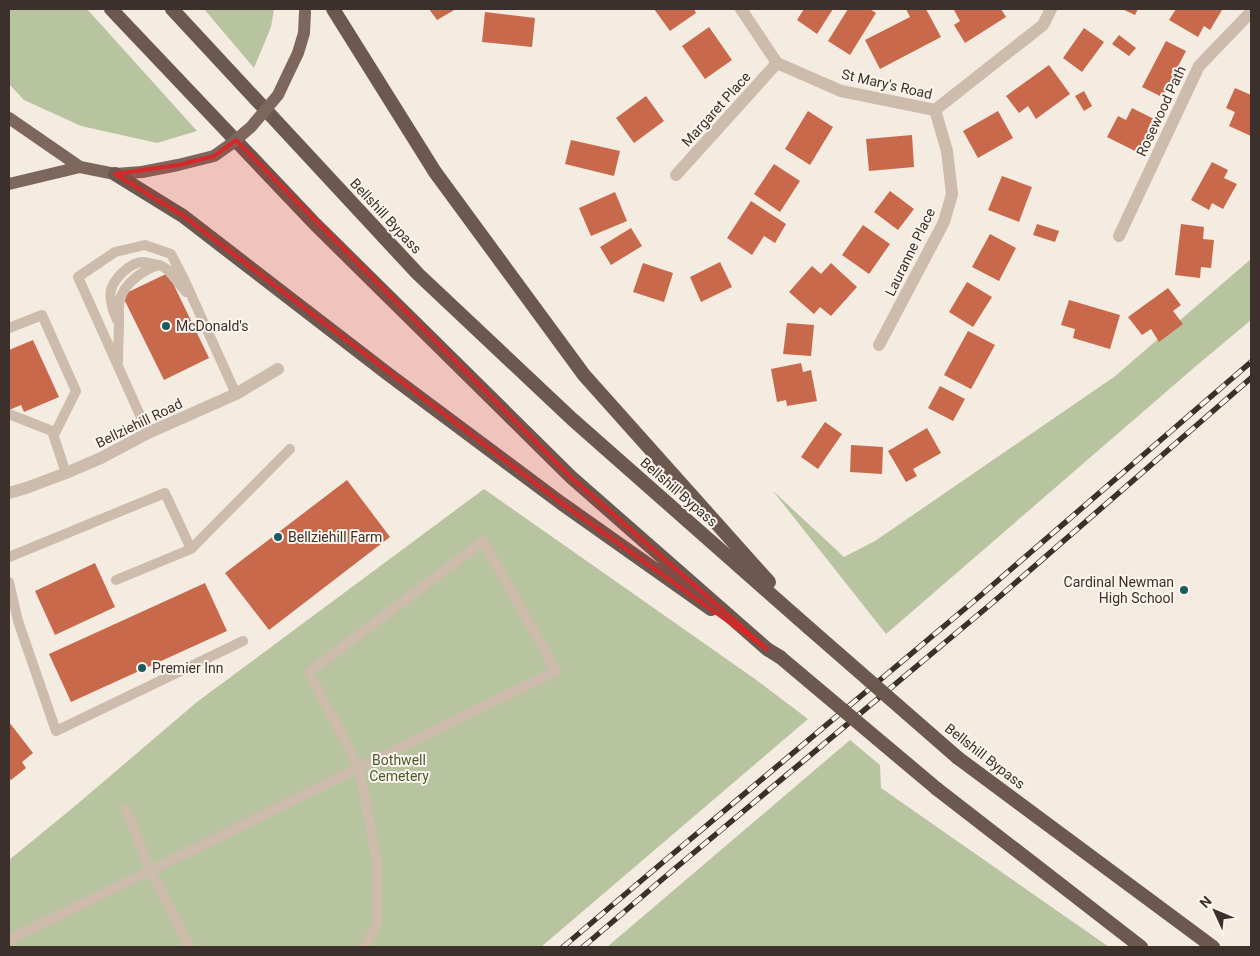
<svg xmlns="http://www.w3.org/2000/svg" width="1260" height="956" viewBox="0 0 1260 956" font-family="Roboto,sans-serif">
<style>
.green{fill:#b8c4a0}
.building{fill:#c8694b}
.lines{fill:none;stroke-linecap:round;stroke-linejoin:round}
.service{stroke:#cdbbac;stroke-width:10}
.minor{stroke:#cdbbac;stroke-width:12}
.primary{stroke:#7d675c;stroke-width:12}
.trunk{stroke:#6c584f;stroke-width:14}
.rail-casing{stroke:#3b302b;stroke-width:5.5}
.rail{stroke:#fbf5ee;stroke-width:4;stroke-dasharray:11;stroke-linecap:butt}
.primary-bridge{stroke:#7d675c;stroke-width:12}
.trunk-bridge{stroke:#6c584f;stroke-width:14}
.marked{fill:#d62828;fill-opacity:0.2;stroke:#d62828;stroke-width:4;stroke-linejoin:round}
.poi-dot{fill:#1f5a5e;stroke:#fbf5ee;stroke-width:2}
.labels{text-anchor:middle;stroke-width:4;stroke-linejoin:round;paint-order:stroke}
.street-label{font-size:14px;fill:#3b302b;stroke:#fbf5ee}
.poi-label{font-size:14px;fill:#3b302b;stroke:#fbf5ee;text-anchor:start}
.park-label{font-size:14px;fill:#4a5a2e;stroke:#fbf5ee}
</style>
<rect width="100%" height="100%" fill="#f4ebe1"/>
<path class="green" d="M9 9H87L197 131 157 143 81 126 24 100 9 84Z
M204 9H274L271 27 254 68Z
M1251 259V320L1196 366 886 634 773 491 844 557 875 541 1114 377Z
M484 489 755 679 808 719 541 947H9V860L75 806 197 702Z
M850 740 880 765 881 788 1109 947H607Z"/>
<path class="building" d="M429 9H456L437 20Z
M654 9H694L696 13 670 31Z
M804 9H833L817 34 797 20Z
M848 9H870L876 13 850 55 828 41Z
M906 9H926L941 37 880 69 865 40 910 17Z
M956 9H1001L1006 17 965 43 954 25 960 21 954 10Z
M1122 9H1138L1135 15Z
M1176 9H1220L1222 10 1210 30 1204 26 1198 37 1169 20Z
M485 12 535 18 532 47 482 42Z
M709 27 732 60 705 79 682 46Z
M1084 28 1104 42 1082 72 1063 58Z
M1119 35 1136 48 1129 56 1112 44Z
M1166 41 1186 51 1162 97 1142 87Z
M1049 65 1070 94 1036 119 1028 106 1019 113 1006 96Z
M1235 88 1251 95V136L1229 126 1235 112 1226 108Z
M1084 91 1092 106 1084 111 1075 96Z
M646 96 664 121 634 143 616 118Z
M1132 108 1156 120 1139 153 1107 137 1118 116 1126 120Z
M808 111 833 127 810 165 785 149Z
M998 111 1013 138 978 158 963 131Z
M912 135 914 167 869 171 866 139Z
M571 140 620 151 614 176 565 164Z
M1212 162 1228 170 1224 178 1237 184 1223 209 1212 203 1209 210 1191 200Z
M774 164 800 181 780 212 754 194Z
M1002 176 1032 187 1019 222 988 210Z
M890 191 914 209 898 230 874 212Z
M615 192 627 221 591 236 579 208Z
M751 201 786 224 775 243 764 236 752 255 727 238Z
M1037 224 1059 231 1055 242 1033 235Z
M1181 224 1204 227 1203 239 1214 240 1211 268 1201 267 1200 278 1175 275Z
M863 225 890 244 869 274 842 255Z
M631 228 642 246 611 265 600 247Z
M990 234 1016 248 999 281 972 267Z
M720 262 732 287 701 302 690 277Z
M643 263 673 273 664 302 633 292Z
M831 263 857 287 831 316 820 307 814 314 789 292 812 266 821 274Z
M168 273 209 358 164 380 122 295Z
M967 282 992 297 973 327 949 312Z
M1168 288 1181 305 1173 311 1183 324 1159 342 1151 329 1142 335 1128 317Z
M1069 300 1120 315 1110 349 1073 338 1075 329 1061 325Z
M787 323 814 325 811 356 783 354Z
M968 331 995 345 971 389 944 375Z
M33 340 59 397 24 412 21 405 9 410V350Z
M801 363 803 372 811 370 817 401 787 406 786 400 777 402 771 369Z
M940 386 965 399 953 421 928 408Z
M825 422 842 434 818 469 801 457Z
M927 428 941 453 913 469 917 476 906 482 888 451Z
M851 445 883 447 882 474 850 472Z
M347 480 390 537 269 630 225 573Z
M95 563 115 607 55 635 35 591Z
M205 583 227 631 71 702 49 654Z
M9 722 33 753 22 762 26 768 11 780 9 778Z"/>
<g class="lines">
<path class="service" d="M117 320C113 311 109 300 111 290 114 278 130 263 142 262 147 262 153 264 158 265
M9 328 42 315 76 391 54 435
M118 362C118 348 119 334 119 319 119 313 118 306 120 300 124 283 144 269 160 265L168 270 186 292
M9 414 52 431 66 473
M148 433 78 277 115 252 145 245 171 254 184 279 236 394
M9 557 165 493 191 549
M116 580 191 549 290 449
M9 582 18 621 56 731 243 641
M126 809 150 870 190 947
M9 940 556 671 483 541 309 672 359 768 377 861V923L365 947"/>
<path class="minor" d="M741 9 777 63 841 91 935 110 1043 25 1051 9
M676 175 777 63
M1119 236 1199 66 1251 12
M879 345 944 222 952 194 947 151 935 110
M9 493 26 488 66 473 101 458 148 433 236 394 278 369"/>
<path class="primary" d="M9 118 80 167 115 174 142 172
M9 184 80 167"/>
<path class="trunk" d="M111 9 315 224 571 477 767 649 780 657
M172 9 418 274 572 419 809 628
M333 9 435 172 584 375 769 582
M115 174 183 216 388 374 561 503 711 609
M958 758 1213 947
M937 789 1141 947"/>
<defs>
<path id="rail" d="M563 947 662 863 980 596 1251 362
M583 947 672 871 991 604 1251 378"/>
</defs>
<use href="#rail" class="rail-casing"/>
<use href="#rail" class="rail"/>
<path class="primary-bridge" d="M142 172 178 165 214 156 231 144 251 127 278 95 287 76 298 53 304 33 305 12"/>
<path class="trunk-bridge" d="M809 628 958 758
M780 657 937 789"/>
</g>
<path class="marked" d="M236 140 571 477 767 649 561 503 183 216 115 174 178 165 214 156Z"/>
<g class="poi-dot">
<circle cx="166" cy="326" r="5"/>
<circle cx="278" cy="537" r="5"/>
<circle cx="1184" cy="590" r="5"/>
<circle cx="142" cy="668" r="5"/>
</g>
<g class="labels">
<g class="street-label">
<text transform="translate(887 84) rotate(13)" y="5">St Mary's Road</text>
<text transform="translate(716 109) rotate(-48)" y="5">Margaret Place</text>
<text transform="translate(1161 111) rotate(-65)" y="5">Rosewood Path</text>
<text transform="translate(386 216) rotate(47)" y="5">Bellshill Bypass</text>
<text transform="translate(910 252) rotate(-64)" y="5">Lauranne Place</text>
<text transform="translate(139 423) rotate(-26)" y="5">Bellziehill Road</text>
<text transform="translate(679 492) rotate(41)" y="5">Bellshill Bypass</text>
<text transform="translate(985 756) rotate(38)" y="5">Bellshill Bypass</text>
</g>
<g class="poi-label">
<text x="176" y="331">McDonald's</text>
<text x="288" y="542">Bellziehill Farm</text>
<text x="1174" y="587" text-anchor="end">Cardinal Newman<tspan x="1174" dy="16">High School</tspan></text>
<text x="152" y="673">Premier Inn</text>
</g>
<g class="park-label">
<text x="399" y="765">Bothwell<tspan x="399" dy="16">Cemetery</tspan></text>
</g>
</g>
<rect width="1260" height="956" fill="none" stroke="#3b302b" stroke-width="20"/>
<g transform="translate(1215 911) rotate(314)" stroke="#fbf5ee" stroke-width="4" paint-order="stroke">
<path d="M0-4L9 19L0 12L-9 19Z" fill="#3b302b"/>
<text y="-8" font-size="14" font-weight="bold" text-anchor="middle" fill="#3b302b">N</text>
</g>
</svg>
